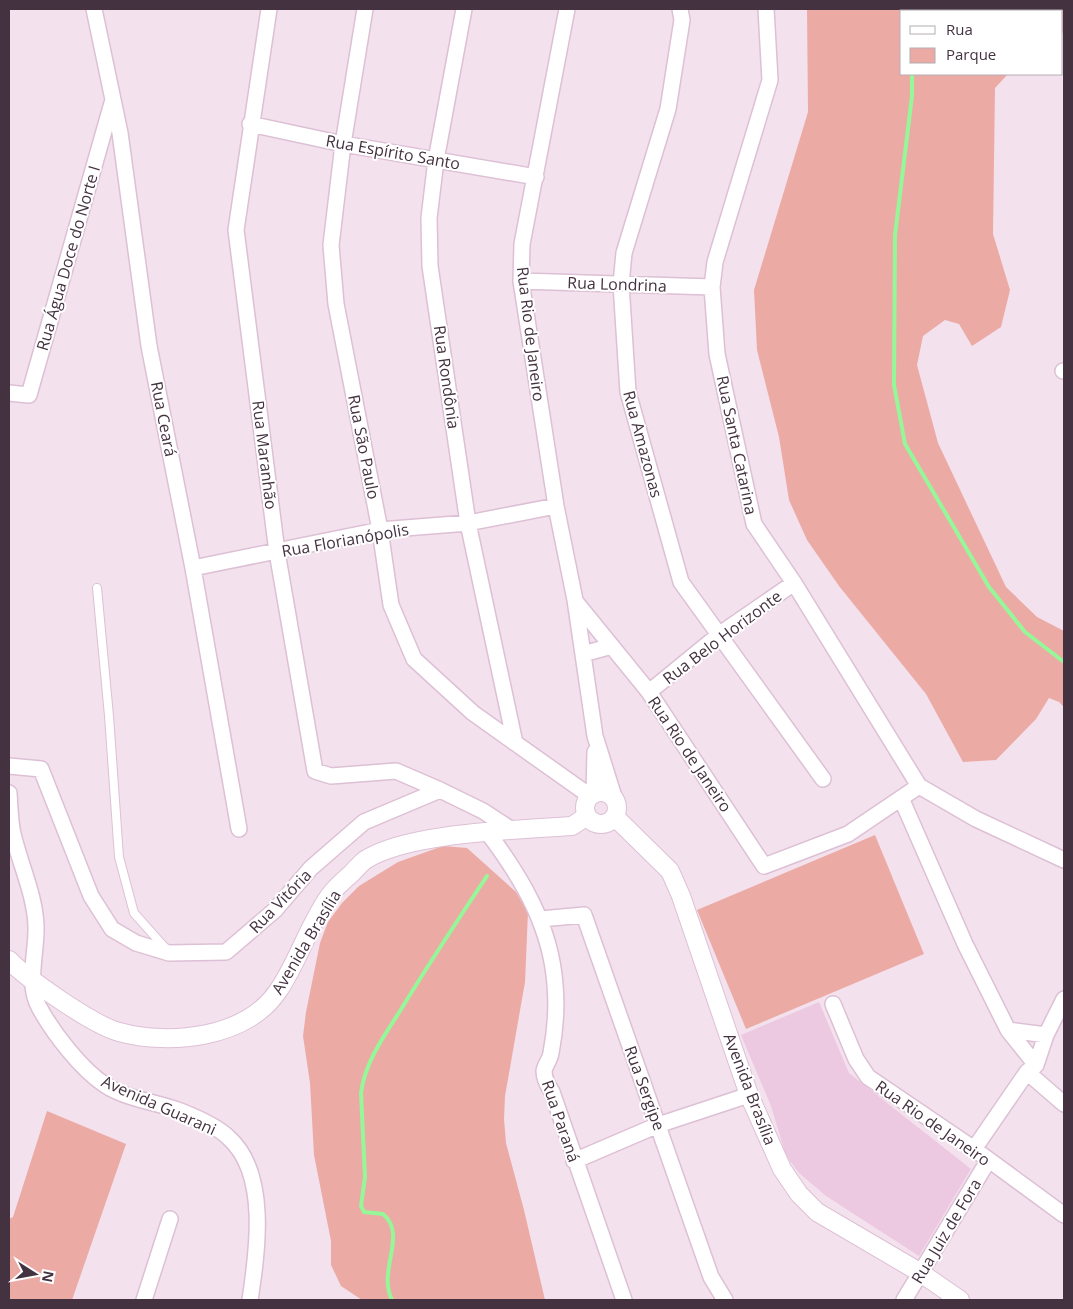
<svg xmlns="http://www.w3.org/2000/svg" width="1073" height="1309" viewBox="0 0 1073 1309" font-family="'Open Sans',sans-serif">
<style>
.education{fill:#edc9e1}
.green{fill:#ecaaa5}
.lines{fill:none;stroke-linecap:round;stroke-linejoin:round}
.stream{stroke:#96f799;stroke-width:4}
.service-casing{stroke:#ddc0d5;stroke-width:10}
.minor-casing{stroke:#ddc0d5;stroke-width:18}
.tertiary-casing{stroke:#ddc0d5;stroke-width:20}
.service{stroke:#fff;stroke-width:8}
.minor{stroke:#fff;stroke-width:15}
.tertiary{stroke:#fff;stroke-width:18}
.labels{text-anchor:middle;stroke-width:4;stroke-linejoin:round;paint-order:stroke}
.street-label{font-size:16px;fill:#443240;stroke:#fff}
</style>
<rect width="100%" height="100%" fill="#f3e1ed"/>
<path class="education" d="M819 1002 849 1073 971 1169 919 1256 826 1196 799 1173 786 1156 771 1106 741 1035Z"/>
<path class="green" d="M807 9H1064V32L1062 33V11H902V74H1008L995 88 993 234 1010 290 1001 327 972 346 959 324 945 320 923 336 917 365 938 443 1006 587 1037 617 1064 631V707L1059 702 1049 698 1036 719 996 760 963 762 926 694 839 586 807 540 789 500 779 437 757 350 754 290 808 112Z
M875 835 924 954 746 1029 697 910Z
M443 846 467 848 516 892 528 912 525 982 505 1096 504 1119 506 1143 524 1210 545 1300H362L341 1286 331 1265V1241L314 1155 310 1083 303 1036 306 1012 320 943 328 922 342 903 359 886 398 862Z
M47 1111 126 1144 72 1300H9V1219L13 1217Z"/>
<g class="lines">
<path class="stream" d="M911 9V11
M912 74V96L895 235 894 385 905 444 989 587 1025 632 1064 662
M392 1300C377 1270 408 1235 383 1214L364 1212 361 1206 365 1177 361 1093C365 1062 384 1036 400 1011 428 965 457 921 487 876"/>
<defs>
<path id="service" d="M97 588 109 716 119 857 134 913 167 950"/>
<path id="minor" d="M94 9 120 133 149 346 193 568 239 829
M269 9 236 230 277 552 315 771 331 776 396 771 440 790
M365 9 343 144 331 245 336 304 380 530 391 605 414 659 473 713 590 796
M464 9 436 160 429 218 430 266 468 523 515 743
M567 9 522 244 521 281 556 506 575 600 595 736 615 800
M680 9 682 20 668 109 624 253 621 284 628 392 681 582 823 779
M766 9 770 80 715 262 712 287 717 354 754 524 794 583 919 786 976 819 1064 860
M250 124 343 144 536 177
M521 281 712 287
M1063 371H1064
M9 393 29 395 112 103
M193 568 380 530 468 523 556 506
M575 601 649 692 764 866 848 834 919 786
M583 654 612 646
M649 692 720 634 794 583
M9 766 41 769 91 896 112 929 136 943 169 953 226 952 275 910 311 868 364 822 440 790 483 811 512 830
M9 793C10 806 10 821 13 834 20 864 35 895 36 926 37 952 26 983 39 1007 53 1033 81 1069 105 1085 128 1100 158 1102 183 1112 198 1118 217 1126 229 1138 269 1174 257 1253 250 1300
M594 794 595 752
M901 798 965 944 1008 1030 1036 1065
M488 833C522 878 551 927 555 985 557 1007 555 1032 551 1053 550 1060 545 1065 544 1071 544 1079 548 1086 552 1092L624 1300
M541 919 584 915 711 1277 725 1300
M833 1004 856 1059 868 1077 974 1149 1064 1215
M1008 1030 1046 1035
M1027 1072 1064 1104
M974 1149 1027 1072 1036 1065 1046 1035 1064 999
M574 1161 658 1125 749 1095
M144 1300 170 1219
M904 1300 988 1161"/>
<path id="tertiary" d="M585 808a16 16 0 1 1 32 0a16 16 0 1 1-32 0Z
M615 817 670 871 681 896 749 1095 782 1169 799 1194 817 1212 921 1273 960 1300
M9 960C27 979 93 1025 119 1032 170 1046 246 1038 278 991 298 962 309 924 330 895 336 887 344 880 351 874 355 870 360 864 365 860 408 832 519 830 572 826L587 816"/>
</defs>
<use href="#service" class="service-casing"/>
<use href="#minor" class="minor-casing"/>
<use href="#tertiary" class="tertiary-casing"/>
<use href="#service" class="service"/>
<use href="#minor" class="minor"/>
<use href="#tertiary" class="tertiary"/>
</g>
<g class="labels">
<g class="street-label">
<text transform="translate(393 152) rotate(10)" y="6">Rua Espírito Santo</text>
<text transform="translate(68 258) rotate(-74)" y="6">Rua Água Doce do Norte I</text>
<text transform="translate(617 284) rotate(2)" y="6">Rua Londrina</text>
<text transform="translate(531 334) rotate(83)" y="6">Rua Rio de Janeiro</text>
<text transform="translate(447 377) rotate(82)" y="6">Rua Rondônia</text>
<text transform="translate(164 419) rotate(79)" y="6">Rua Ceará</text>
<text transform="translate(643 444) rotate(75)" y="6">Rua Amazonas</text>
<text transform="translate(737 445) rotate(78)" y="6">Rua Santa Catarina</text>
<text transform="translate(364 447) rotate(79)" y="6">Rua São Paulo</text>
<text transform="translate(265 455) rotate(83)" y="6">Rua Maranhão</text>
<text transform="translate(345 540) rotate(-10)" y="6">Rua Florianópolis</text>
<text transform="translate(722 637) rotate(-37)" y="6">Rua Belo Horizonte</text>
<text transform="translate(690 754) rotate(56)" y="6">Rua Rio de Janeiro</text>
<text transform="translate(280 901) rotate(-46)" y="6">Rua Vitória</text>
<text transform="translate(306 942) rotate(-59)" y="6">Avenida Brasília</text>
<text transform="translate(645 1088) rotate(70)" y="6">Rua Sergipe</text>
<text transform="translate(750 1089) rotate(69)" y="6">Avenida Brasília</text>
<text transform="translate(159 1105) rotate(24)" y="6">Avenida Guarani</text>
<text transform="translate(561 1121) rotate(71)" y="6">Rua Paraná</text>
<text transform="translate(933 1123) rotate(35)" y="6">Rua Rio de Janeiro</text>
<text transform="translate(946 1231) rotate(-59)" y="6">Rua Juiz de Fora</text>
</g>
</g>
<rect width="1073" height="1309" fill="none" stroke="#443240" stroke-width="20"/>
<rect x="900" y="10" width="162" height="65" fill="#ffffff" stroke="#b4adb3"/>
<rect x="910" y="26" width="25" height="8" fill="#ffffff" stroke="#b4adb3"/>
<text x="946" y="35" font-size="15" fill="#443240">Rua</text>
<rect x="910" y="48" width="25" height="15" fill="#ecaaa5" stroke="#b4adb3"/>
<text x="946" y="60" font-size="15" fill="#443240">Parque</text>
<g transform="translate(35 1274) rotate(101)" stroke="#ffffff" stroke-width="4" paint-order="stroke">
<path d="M0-4L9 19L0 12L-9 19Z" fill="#443240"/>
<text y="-8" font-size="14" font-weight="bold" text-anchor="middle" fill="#443240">N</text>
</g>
</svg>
